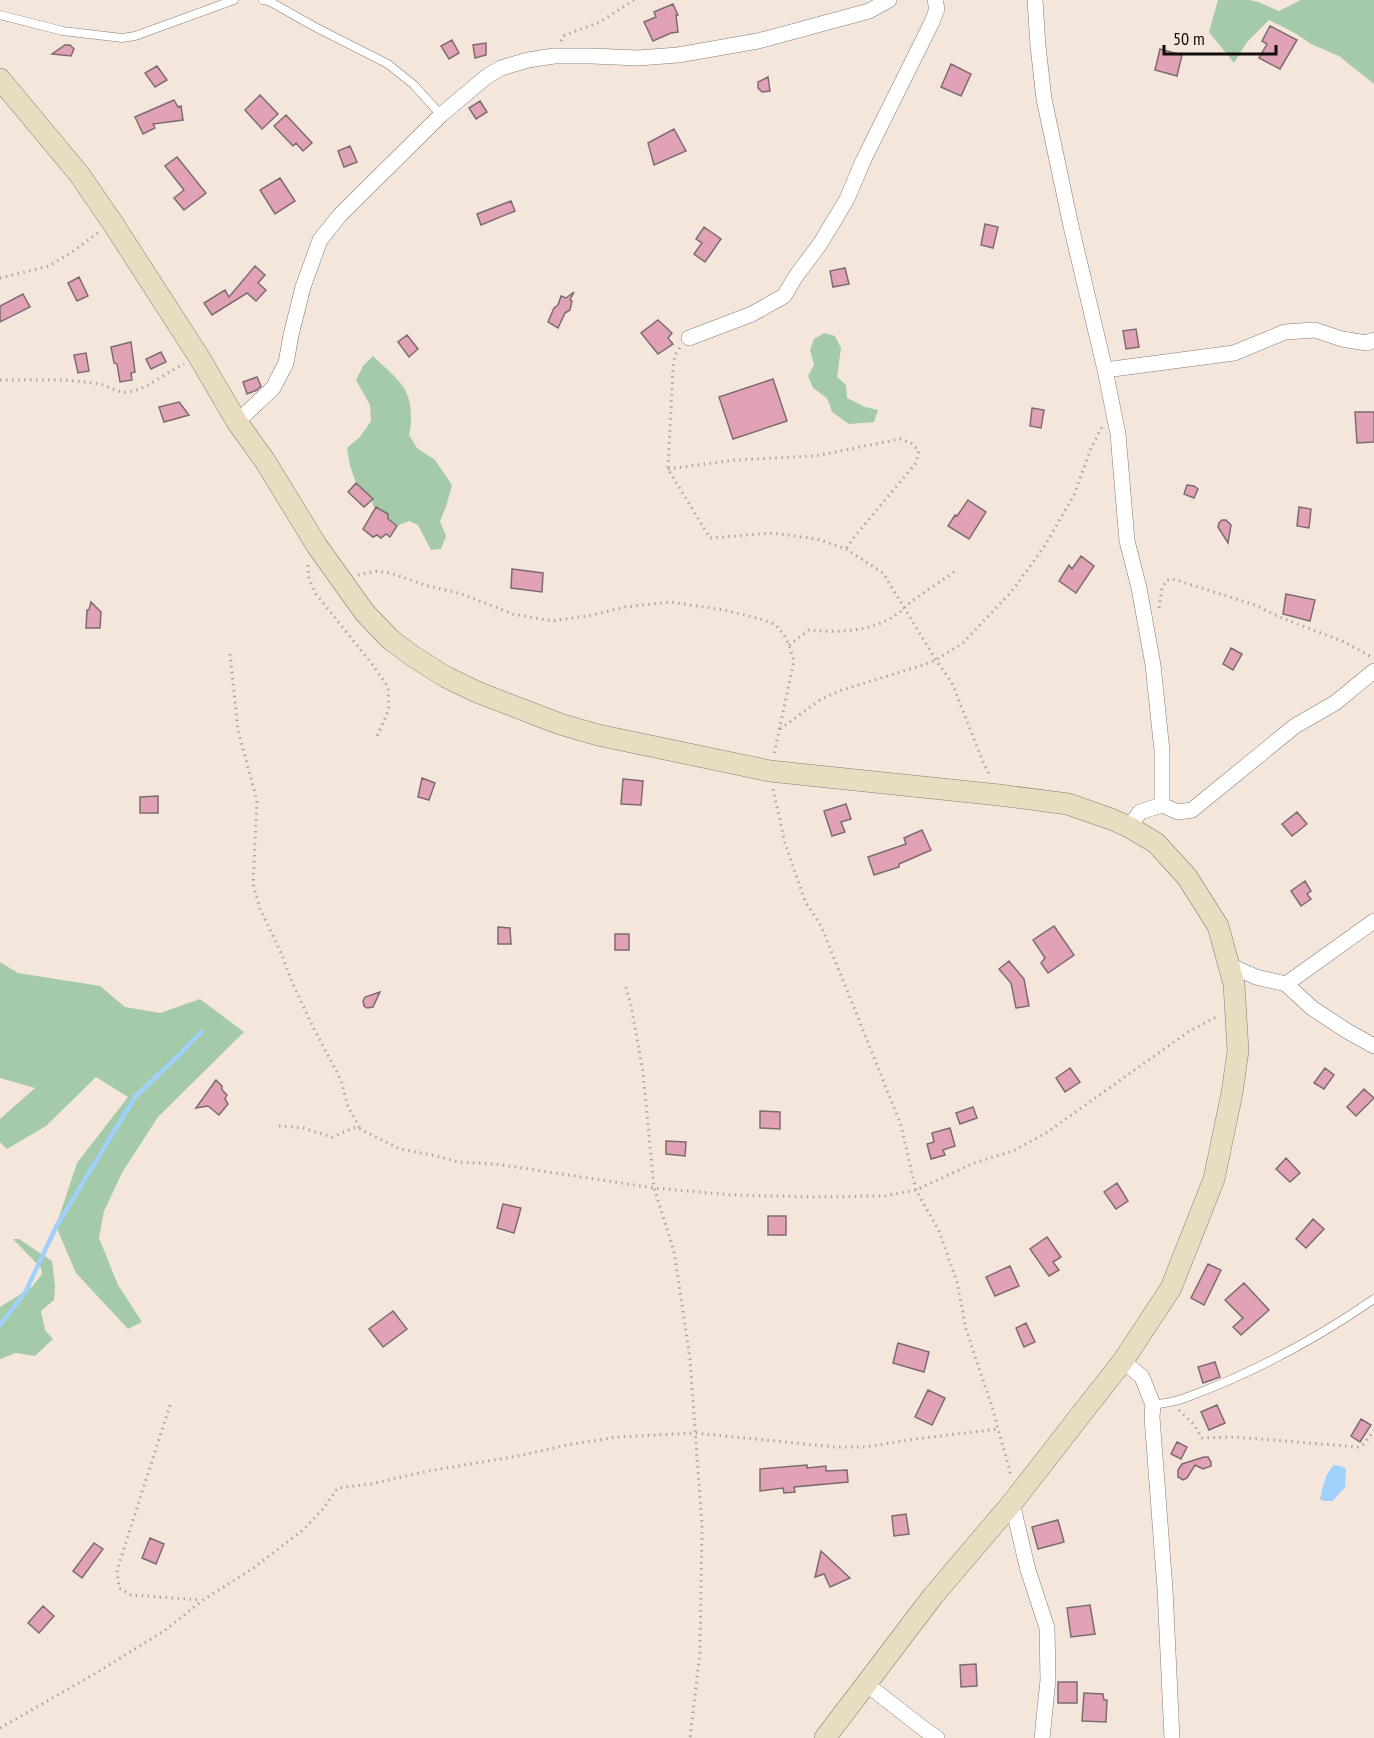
<svg xmlns="http://www.w3.org/2000/svg" width="1374" height="1738" viewBox="0 0 1374 1738" font-family="'PT Sans Narrow',sans-serif">
<style>
.green{fill:#a4caaa}
.water{fill:#9fd1fa}
.lines{fill:none;stroke-linecap:round;stroke-linejoin:round}
.stream{stroke:#9fd1fa;stroke-width:4.5}
.building{fill:#e1a2b6;stroke:#7c6c70;stroke-width:1.5}
.service-casing{stroke:#887b72;stroke-width:9}
.minor-casing{stroke:#887b72;stroke-width:16}
.secondary-casing{stroke:#887b72;stroke-width:22}
.path{stroke:#b1a59d;stroke-width:3;stroke-dasharray:1.5 4.5;stroke-linecap:butt}
.service{stroke:#fff;stroke-width:8}
.minor{stroke:#fff;stroke-width:15}
.secondary{stroke:#e9ddc1;stroke-width:21}
</style>
<rect width="100%" height="100%" fill="#f5e6dc"/>
<path class="green" d="M1218 0H1249L1258 2 1279 11 1301 0H1374V84L1339 56 1311 44 1295 33 1269 20 1247 42 1234 63 1209 32Z
M824 333 835 336 841 348 837 377 846 385 847 398 865 407 878 410 874 422 849 424 832 412 827 398 813 388 808 376 814 365 810 350 814 339Z
M373 356C381 364 402 381 406 392 412 404 412 423 409 435L417 448 435 460 452 485 446 507 440 521 446 536 441 549 431 550 418 525 409 521 397 526 388 519V514L373 506 372 499 356 483 350 466 347 448 360 437 371 421 370 405 356 380 363 366Z
M0 962 18 973 100 986 125 1007 160 1013 200 999 244 1032 158 1117 123 1171 104 1211 99 1238 118 1285 142 1322 128 1329 76 1273 56 1226 77 1163 128 1097 96 1077 46 1126 7 1149 0 1142V1119L35 1088 0 1078Z
M13 1239H19L52 1261 55 1286 54 1300 41 1311 45 1330 53 1339 35 1356 16 1353 0 1359V1307L32 1287 42 1274 41 1268Z"/>
<path class="water" d="M1334 1465 1341 1466 1346 1469 1345 1487 1333 1501H1324L1320 1499C1323 1487 1325 1473 1334 1465Z"/>
<g class="lines">
<path class="stream" d="M0 1325 26 1291 56 1227 135 1097 179 1055 201 1032"/>
</g>
<path class="building" d="M673 4 678 15H676L678 32 671 33 653 41 644 22 656 17 654 12Z
M1270 26 1297 40 1280 69 1259 58 1267 44 1262 41Z
M452 40 459 53 449 59 441 46Z
M486 43V55L475 58 473 45Z
M65 45H70L74 49 71 56 52 54Z
M1160 49 1182 55 1177 76 1155 70Z
M951 64 971 74 961 96 941 87Z
M157 66 167 80 155 87 145 73Z
M768 77 770 91 762 92 758 88V82Z
M260 95 278 114 262 129 245 110Z
M174 100 178 107 181 106 183 120 153 124 155 128 143 134 135 117Z
M480 101 487 112 476 119 469 108Z
M286 115 312 143 303 151 296 143 293 146 274 126Z
M674 129 686 151 654 165 648 143Z
M350 146 357 162 344 167 338 151Z
M177 157 206 193 184 210 174 198 184 190 165 166Z
M280 178 295 201 275 214 260 190Z
M511 201 515 211 481 225 477 214Z
M985 224 998 227 993 248 981 245Z
M704 227 721 239 705 262 694 254 702 243 696 239Z
M255 266 265 275 258 283 266 290 256 301 247 293 212 315 204 303 225 290 229 297Z
M845 268 849 284 833 287 830 271Z
M79 277 88 296 77 301 68 283Z
M574 292 570 300 572 301 570 310 565 313 558 328 548 322 554 308 558 305 561 296 566 298Z
M23 294 30 307 0 322V306Z
M658 320 672 333 668 338 673 344 658 354 641 333Z
M1136 329 1139 347 1126 349 1123 331Z
M407 335 418 349 409 357 398 342Z
M131 342 135 372 131 373 132 380 120 382 117 364 114 363 111 347Z
M161 352 166 362 151 369 146 359Z
M86 353 89 371 78 373 74 355Z
M257 377 261 386 257 390 247 394 243 382Z
M773 379 787 421 733 439 719 397Z
M179 402 189 415 164 422 159 407Z
M1032 408 1044 410 1041 428 1030 426Z
M1355 412H1374V442L1357 443Z
M356 483 373 499 364 507 348 492Z
M1187 485 1194 486 1198 489 1194 498 1184 494Z
M968 500 986 512 969 539 948 526 955 515 957 516Z
M376 507 388 514V519L397 526 390 537 386 534 381 538 377 535 373 537 363 529Z
M1299 507 1311 509 1309 528 1297 526Z
M1222 520H1226L1231 525 1228 543 1218 527 1219 523Z
M1081 556 1094 566 1076 593 1059 581 1069 565 1072 569Z
M512 569 543 573 542 592 511 588Z
M1286 594 1315 600 1310 621 1283 614Z
M91 602 101 612 100 628H86L87 610H89Z
M1231 648 1242 654 1233 670 1223 664Z
M422 778 435 783 429 800 418 797Z
M623 779 643 781 641 805 621 804Z
M158 796V813H140V797Z
M846 804 851 819 841 822 845 832 832 836 824 811Z
M1297 812 1307 824 1292 836 1282 824Z
M922 830 931 850 899 864V867L874 875 868 857 906 844 904 838Z
M1305 881 1311 891 1307 894 1311 899 1301 906 1291 891Z
M1054 926 1074 955 1048 973 1041 963 1045 958 1033 940Z
M498 927 510 928 511 944H498Z
M615 934H629V950H615Z
M1009 961 1024 979 1029 1006 1016 1008 1011 983 999 969Z
M380 992 373 1007 367 1008 364 1006 363 1001 365 997Z
M1070 1068 1080 1082 1065 1092 1056 1078Z
M1325 1068 1334 1075 1324 1089 1314 1083Z
M216 1080 222 1086V1090L227 1095 225 1099 228 1104 219 1115 208 1106 196 1108Z
M1364 1089 1374 1098 1356 1116 1347 1107Z
M973 1107 977 1118 960 1124 956 1113Z
M760 1111 780 1112V1129L760 1128Z
M950 1128 955 1146 943 1150 945 1155 931 1159 927 1144 934 1142 932 1133Z
M666 1141 686 1142 685 1156 666 1154Z
M1286 1158 1300 1173 1290 1182 1276 1169Z
M1117 1183 1128 1201 1116 1209 1104 1192Z
M503 1204 521 1208 514 1233 497 1228Z
M768 1216H786V1235H768Z
M1313 1219 1324 1229 1306 1248 1296 1239Z
M1047 1237 1061 1257 1053 1262 1059 1270 1049 1276 1030 1249Z
M1208 1264 1221 1270 1204 1305 1191 1298Z
M1010 1266 1019 1286 995 1296 986 1277Z
M1244 1283 1269 1310 1241 1335 1233 1327 1243 1318 1225 1300Z
M393 1311 407 1329 383 1347 369 1329Z
M1026 1323 1035 1342 1024 1347 1016 1328Z
M898 1343 929 1352 924 1372 893 1363Z
M1215 1362 1220 1377 1203 1383 1198 1367Z
M928 1390 945 1398 932 1425 915 1417Z
M1217 1405 1225 1423 1209 1430 1201 1412Z
M1361 1419 1371 1425 1360 1442 1351 1436Z
M1177 1442 1187 1447 1181 1459 1171 1454Z
M1204 1457H1208L1211 1462V1466L1203 1469 1195 1465 1187 1478 1183 1480 1178 1477V1470L1182 1464Z
M807 1465V1468L826 1466V1471L847 1470 848 1482 794 1487 795 1492 784 1493 783 1488 760 1491V1469Z
M906 1514 909 1534 894 1536 892 1516Z
M1058 1520 1064 1542 1038 1549 1032 1527Z
M150 1538 164 1544 156 1564 142 1558Z
M94 1543 103 1549 82 1578 73 1571Z
M821 1551 850 1578 830 1587 824 1574 815 1577Z
M1090 1605 1095 1634 1071 1637 1067 1608Z
M43 1606 54 1616 39 1633 28 1623Z
M976 1664 977 1686 961 1687 960 1665Z
M1058 1682H1077V1703H1058Z
M1084 1693 1103 1694 1104 1700H1107L1106 1722 1082 1721Z"/>
<g class="lines">
<defs>
<path id="service" d="M263 0 269 1 315 27 388 64 414 85 441 115
M0 15 63 31 122 38 135 36 234 0
M1153 1405C1163 1403 1175 1402 1185 1398 1251 1374 1316 1339 1374 1299"/>
<path id="minor" d="M1035 0 1038 46 1044 99 1071 226 1105 370 1118 434 1127 541 1139 588 1153 665 1162 751V805L1140 812 1129 827
M689 338 752 314 784 296 796 276 820 244 847 199 863 161 932 22 937 9 935 0
M1105 370 1234 353 1285 332 1315 330 1342 339 1367 343 1374 340
M237 422 273 388 286 363 291 335 303 287 320 240 340 215 441 115 486 77 501 68 528 60 554 56H592L638 58 678 55 758 41 869 11 889 0
M1162 805 1178 812 1192 810 1295 726 1335 703 1374 671
M1229 965 1256 977 1286 984 1312 1008 1347 1031 1374 1046
M1286 984 1374 921
M1123 1361 1142 1377 1153 1405 1152 1417 1165 1589 1172 1738
M1012 1503 1028 1570 1047 1628 1048 1680 1042 1738
M865 1683 924 1729 937 1738"/>
<path id="secondary" d="M0 79 79 174 112 222 199 357 237 422 265 461 317 546 365 613 391 640 414 657 446 677 477 692 560 724 598 735 770 771 999 795 1068 804 1111 819 1129 827 1156 843 1187 877 1218 926 1234 984 1238 1051 1232 1093 1214 1179 1171 1288 1123 1361 1086 1408 1012 1503 933 1596 825 1738"/>
</defs>
<use href="#service" class="service-casing"/>
<use href="#minor" class="minor-casing"/>
<use href="#secondary" class="secondary-casing"/>
<path class="path" d="M561 41 563 36 600 22 634 0
M0 278 49 266 72 252 99 232
M680 348 675 355 673 367 668 469 710 538 772 533 817 539 846 549 883 573 936 660 952 683 983 762 990 776
M0 380C33 380 66 378 99 384 109 386 119 394 130 392 148 388 167 372 184 364
M668 469 734 460 815 456 900 439 911 443 919 451 916 463 855 536 846 549
M308 565 309 579 316 594 372 664 388 687 389 709 376 739
M358 575 377 571 391 573 425 585 462 594 513 614 552 621 593 615 625 607 670 602 724 610 764 620 776 625 784 635 789 645 794 661 774 754
M1159 608 1162 588 1167 580 1173 579 1255 605 1277 616 1344 642 1370 656
M789 645 809 630C837 633 871 632 896 615 900 613 903 609 906 606 922 593 940 582 957 570
M230 654 238 730 257 801 253 884 260 909 282 955 292 982 312 1025 341 1080 348 1107 360 1128
M780 729 820 700 839 691 923 665 936 660 963 643 1012 591 1044 547 1074 495 1091 448 1102 427
M773 789 785 843 805 901 821 926 861 1025 901 1125 916 1190 939 1231 957 1282 966 1329 992 1407 1011 1475
M626 987 631 1005 643 1072 654 1188 674 1251 690 1359 702 1526 700 1652 690 1738
M279 1126 303 1128 332 1137 356 1127 400 1149 437 1156 458 1162 496 1164 654 1188 733 1195 815 1197 884 1196 916 1190 974 1163 1013 1151 1046 1133 1188 1032 1218 1016
M170 1405 117 1570 119 1588 131 1595 201 1600
M1179 1410 1195 1426 1202 1438 1235 1437 1358 1447 1364 1444 1374 1430
M0 1728 96 1673 164 1631 203 1600 252 1569 303 1530 322 1510 338 1488 371 1484 428 1471 518 1456 567 1445 617 1437 695 1433 835 1447H865L915 1439 998 1429"/>
<use href="#service" class="service"/>
<use href="#minor" class="minor"/>
<use href="#secondary" class="secondary"/>
</g>
<path d="M1164 45v9h112v-9" fill="none" stroke="#120d0a" stroke-width="3"/>
<text x="1173" y="45" font-size="18" fill="#120d0a" stroke="#f5e6dc" stroke-width="4.5" paint-order="stroke">50 m</text>
</svg>
